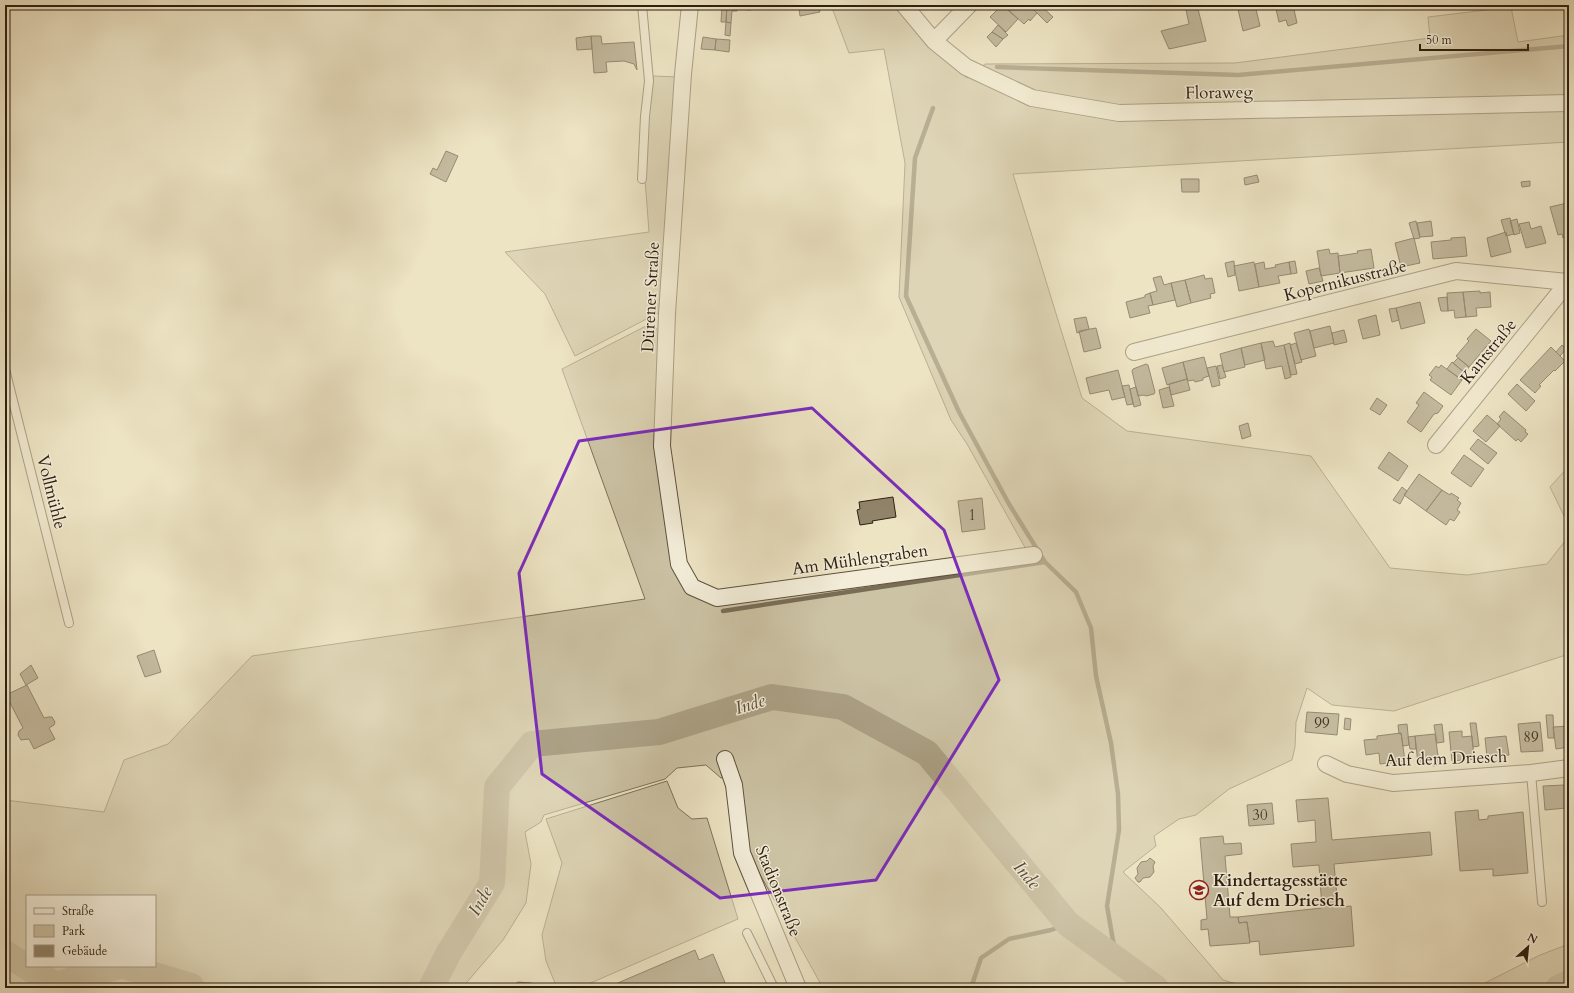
<svg xmlns="http://www.w3.org/2000/svg" width="1574" height="993" viewBox="0 0 1574 993" font-family="Cardo,serif">
<style>
.green{fill:#ccc3a5;stroke:#7c715a;fill-rule:evenodd}
.lines{fill:none;stroke-linecap:round;stroke-linejoin:round}
.stream{stroke:#796d56;stroke-width:4.5}
.river{stroke:#aca186;stroke-width:26}
.building{fill:#91856d;stroke:#2d1f0e}
.service-casing{stroke:#5d503c;stroke-width:10}
.minor-casing{stroke:#5d503c;stroke-width:18}
.service{stroke:#f3edd9;stroke-width:8}
.minor{stroke:#f3edd9;stroke-width:16}
.marked{fill:none;stroke:#7b2cbf;stroke-width:3;stroke-linejoin:round}
.labels{text-anchor:middle;stroke-width:3;stroke-linejoin:round;paint-order:stroke}
.number-label{font-size:15px;fill:#463826}
.street-label{font-size:17px;fill:#2d1f0e;stroke:#f3edd9}
.poi-label{font-size:17px;font-weight:bold;fill:#2d1f0e;stroke:#f3edd9;text-anchor:start}
.water-label{font-size:18px;font-style:italic;fill:#594c38;stroke:#f3edd9}
</style>
<rect width="100%" height="100%" fill="#ede4c4"/>
<filter id="stains"><feTurbulence type="fractalNoise" baseFrequency=".005" numOctaves="4"/><feColorMatrix values="0 0 0 0 .2 0 0 0 0 .09 0 0 0 0 .02 0 0 0 .5 -.17"/></filter>
<radialGradient id="worn" r=".72"><stop offset=".6" stop-color="#630" stop-opacity="0"/><stop offset="1" stop-color="#630" stop-opacity=".3"/></radialGradient>
<path class="green" d="M831 5H897L928 43 967 78 985 64 1235 63 1430 38 1428 17 1511 7 1518 42 1569 35V142L1013 174 1082 398 1127 431 1311 456 1390 568 1467 575 1547 564 1569 536V654L1394 711 1332 705 1307 688 1296 722 1295 747 1292 760 1229 789 1196 815 1179 819 1154 836 1156 846 1123 872 1161 908 1223 980 1251 988H823L747 851 738 777 721 778 706 765 677 768 665 779 544 815 541 822 525 832 531 864 526 903 503 940 462 988H5V800L104 812 124 760 168 744 252 656 645 599 562 369 644 327 654 326 663 336 677 566 717 601 1027 551 967 444 951 420 899 297 905 163 884 49 849 53ZM27 896H155V966H27Z
M652 76 679 77 664 310 575 356 545 294 505 252 649 232 645 179 648 117Z
M1569 466V526L1550 487Z
M667 781 678 808 692 819 707 818 738 919 579 988H557L546 961 542 935 562 863 546 819Z
M1569 944V988H1470L1483 984 1540 955Z"/>
<g class="lines">
<path class="stream" d="M997 67 1238 75 1569 46
M933 108 915 158 906 296 959 412 1009 504 1045 562
M723 611 1045 562 1076 592 1091 628 1096 676 1111 743 1118 794 1119 830 1107 906 1116 958
M971 988 981 958 1009 939 1051 930 1068 924"/>
<path class="river" d="M5 953 56 985 119 966
M124 966 191 986 192 988
M431 988 448 954 492 883 497 787 532 744 659 732 772 697 843 707 927 753 1068 924 1156 988
M1558 988 1569 983"/>
</g>
<path class="building" d="M705 5H727L726 22H721L722 6Z
M727 5H751V10L737 9V11H732L731 23 726 22Z
M818 5 820 12 800 16 799 9Z
M1002 5 1018 19 1006 32 990 17Z
M1003 5H1029L1037 13 1030 21 1029 19 1024 24Z
M1029 5H1040L1053 17 1047 23Z
M1185 5H1197L1206 41 1169 49 1161 31 1189 24Z
M1237 5H1255L1260 26 1243 31Z
M1275 5H1293L1297 23 1288 26 1286 20 1279 22Z
M726 22 731 23 730 36 725 35Z
M998 25 1008 35 1003 39 992 32Z
M992 32 1003 39 996 47 987 37Z
M591 36 592 49 577 50 576 38Z
M591 36H601L602 44 634 42 637 70 634 64 624 61 606 62 607 72 594 73Z
M703 37 716 39 715 50 701 49Z
M716 39 730 40 729 52 715 50Z
M446 151 458 156 446 182 430 174 433 168 437 170Z
M1257 175 1259 182 1245 185 1244 178Z
M1181 179H1199V192H1182Z
M1530 181V186L1522 187 1521 182Z
M1567 203 1569 213V236L1563 238 1562 234 1558 235 1550 207Z
M1510 218 1514 234 1506 236 1501 220Z
M1517 219 1520 233 1514 235 1510 221Z
M1416 221 1420 238 1414 239 1409 223Z
M1431 221 1433 236 1420 237 1417 223Z
M1529 222 1531 229 1541 226 1546 243 1526 248 1519 224Z
M1506 232 1511 252 1491 257 1487 238Z
M1465 237 1467 256 1433 259 1431 242 1451 240V238Z
M1414 238 1420 263 1401 267 1395 243Z
M1329 249 1330 254 1338 253 1340 273 1321 276 1317 251Z
M1371 249 1374 268 1340 273 1338 256 1358 253 1357 251Z
M1234 261 1235 275 1228 277 1225 263Z
M1295 261 1297 273 1291 274 1289 262Z
M1254 262 1259 287 1239 291 1234 266Z
M1264 262 1265 269 1276 267 1275 265 1289 262 1291 274 1278 276 1280 283 1259 287 1255 264Z
M1319 268 1323 281 1309 284 1306 271Z
M1204 275 1205 279 1212 278 1215 293 1210 294 1211 298 1191 303 1185 280Z
M1161 276 1164 285 1171 283 1175 300 1153 305 1150 293 1157 291 1153 278Z
M1185 280 1191 303 1177 307 1171 283Z
M1480 291V293L1490 292 1491 307 1476 308 1477 316 1466 317 1463 292Z
M1463 292 1466 317 1455 318 1454 310 1448 311 1447 293Z
M1150 293 1153 305 1148 306 1150 313 1130 318 1126 302 1145 297V295Z
M1447 297 1448 311H1441L1438 298Z
M1420 302 1425 323 1401 329 1396 308Z
M1396 308 1399 320 1392 322 1389 309Z
M1376 315 1380 335 1363 339 1358 320Z
M1086 317 1089 329 1077 333 1074 319Z
M1330 326 1334 343 1314 348 1310 331Z
M1096 328 1101 348 1084 352 1079 331Z
M1309 329 1316 356 1301 360 1294 333Z
M1476 329 1491 341 1469 367 1456 356 1469 341 1467 339Z
M1344 330 1347 342 1334 345 1332 333Z
M1273 341 1275 347 1284 345 1291 377 1285 379 1282 366 1266 369 1261 343Z
M1261 343 1265 360 1245 365 1241 348Z
M1290 343 1297 374 1291 375 1284 345Z
M1296 343 1302 362 1295 364 1290 345Z
M1562 345 1566 349 1560 356 1556 352Z
M1551 347 1565 361 1555 371 1554 370 1539 385 1541 386 1535 393 1520 380Z
M1241 348 1245 367 1224 372 1220 354Z
M1204 357 1209 376 1203 378V380L1195 382 1194 380 1188 381 1183 362Z
M1458 358 1469 367 1465 373 1453 363Z
M1183 362 1187 379 1167 385 1162 368Z
M1452 362 1466 374 1462 380 1447 369Z
M1146 364 1148 365 1155 392 1154 394 1146 396 1144 395 1138 396 1132 371 1133 369Z
M1222 365 1226 377 1220 379 1217 366Z
M1441 365 1462 380 1451 395 1430 380 1432 377 1429 375 1436 366 1439 368Z
M1216 366 1220 385 1212 387 1207 368Z
M1118 370 1125 397 1112 400 1109 390 1090 394 1086 378Z
M1187 379 1190 390 1171 395 1169 384Z
M1517 384 1535 401 1526 411 1508 394Z
M1129 385 1133 404 1127 405 1122 386Z
M1136 387 1141 405 1134 407 1130 389Z
M1169 387 1174 406 1163 408 1159 390Z
M1424 392 1443 406 1438 413 1434 414 1421 432 1407 422 1419 405 1416 403Z
M1377 398 1387 405 1380 415 1370 409Z
M1504 411 1526 430 1525 432 1528 434 1521 442 1518 439 1516 441 1497 424 1501 419 1499 417Z
M1487 415 1500 426 1486 442 1473 431Z
M1248 423 1251 436 1242 439 1239 426Z
M1478 439 1497 453 1488 464 1470 449Z
M1389 452 1408 466 1398 481 1378 468Z
M1464 455 1484 469 1471 487 1451 473Z
M1419 474 1442 490 1426 511 1404 495Z
M1402 487 1407 491 1400 504 1393 500Z
M1442 490 1450 495 1451 493 1459 498 1457 500 1461 503 1457 510 1460 512 1454 521 1450 519 1446 525 1426 511Z
M893 497 896 517 872 521 873 523 860 525 857 510 860 509 859 502Z
M982 498 985 529 962 532 958 501Z
M154 650 161 672 145 677 137 656Z
M31 665 38 678 26 685 20 674Z
M27 685 44 718 48 717H52L55 722 54 725 49 728 55 739 34 749 29 739 21 740 18 735 19 731 23 728 6 695Z
M1307 712 1339 714 1337 735 1305 732Z
M1546 715H1553L1554 738H1548Z
M1345 718 1351 719 1350 730 1344 729Z
M1540 722 1543 751 1521 752 1518 724Z
M1470 723H1476L1479 746 1473 747Z
M1407 724 1409 745 1403 746 1401 733 1399 734 1398 725Z
M1442 724 1444 742 1437 743 1434 725Z
M1569 726V747L1556 749 1553 727Z
M1462 731V737L1472 736 1474 759 1452 761 1449 732Z
M1401 733 1405 761 1380 764 1379 753 1366 755 1364 740 1377 739V736Z
M1435 734 1439 763 1438 765 1433 766 1431 763 1418 764 1415 736Z
M1415 736 1416 749H1410L1408 737Z
M1506 736 1509 755 1487 757 1485 738Z
M1565 785 1566 808 1545 810 1543 786Z
M1328 798 1332 840 1430 832 1432 855 1334 864 1338 907 1351 906 1354 946 1260 955 1259 941 1250 942 1247 922 1239 923 1238 917 1322 908 1319 865 1293 867 1291 844 1316 842 1315 820 1298 822 1296 800Z
M1272 803 1274 824 1249 826 1247 805Z
M1478 810 1479 820 1488 819V816L1523 812 1528 873 1493 876V869L1460 871 1455 812Z
M1223 836 1224 844 1241 843 1242 854 1225 856 1230 917H1238L1239 923 1247 922 1250 943 1210 946 1208 929 1201 930V920L1207 919 1200 838Z
M1150 858 1155 862 1153 866 1154 872 1150 877 1143 878 1140 882H1138L1135 878 1138 874 1137 868 1141 862 1147 861Z
M695 950 699 960 713 954 726 985 729 983 731 988H606Z
M518 982 531 983 537 988H509Z"/>
<g class="lines">
<defs>
<path id="service" d="M642 5 649 81 645 116 642 179
M5 369 69 623
M1531 773 1542 902
M747 933 774 988"/>
<path id="minor" d="M690 5 683 74 667 314 662 446 679 564 692 587 717 598 1034 555
M904 5 934 41 966 67 1032 98 1119 113 1569 103
M934 41 969 5
M1134 352 1456 271 1568 282
M1436 445 1569 281
M725 759 734 785 742 853 798 988
M1326 764 1347 774 1393 783 1531 773 1569 768"/>
</defs>
<use href="#service" class="service-casing"/>
<use href="#minor" class="minor-casing"/>
<use href="#service" class="service"/>
<use href="#minor" class="minor"/>
</g>
<path d="M0 0H1574V993H0ZM812 408 944 530 999 680 876 880 720 898 542 774 519 573 579 441Z" fill="#ede4c4" fill-opacity=".55" fill-rule="evenodd"/>
<path class="marked" d="M812 408 944 530 999 680 876 880 720 898 542 774 519 573 579 441Z"/>
<defs>
<symbol id="school-ring" viewBox="-11 -11 22 22"><circle r="9.5" fill="#f3edd9" stroke="#8f2418" stroke-width="1.5"/><path d="M0-5L7-2L0 1L-7-2ZM-4 1L0 2.5L4 1V4Q0 6-4 4Z" fill="#8f2418"/></symbol>
</defs>
<g fill-rule="evenodd">
<use href="#school-ring" x="1188" y="879" width="22" height="22"/>
</g>
<g class="labels">
<g class="number-label">
<text x="972" y="520">1</text>
<text x="1322" y="728">99</text>
<text x="1531" y="742">89</text>
<text x="1260" y="820">30</text>
</g>
<g class="street-label">
<text transform="translate(1219 92) rotate(-1)" y="6">Floraweg</text>
<text transform="translate(1345 280) rotate(-14)" y="6">Kopernikusstraße</text>
<text transform="translate(650 297) rotate(-87)" y="6">Dürener Straße</text>
<text transform="translate(1488 351) rotate(-51)" y="6">Kantstraße</text>
<text transform="translate(52 492) rotate(76)" y="6">Vollmühle</text>
<text transform="translate(860 559) rotate(-8)" y="6">Am Mühlengraben</text>
<text transform="translate(1446 758) rotate(-2)" y="6">Auf dem Driesch</text>
<text transform="translate(779 891) rotate(68)" y="6">Stadionstraße</text>
</g>
<g class="poi-label">
<text x="1213" y="886">Kindertagesstätte<tspan x="1213" dy="20">Auf dem Driesch</tspan></text>
</g>
<g class="water-label">
<text transform="translate(750 704) rotate(-17)" y="6">Inde</text>
<text transform="translate(1027 875) rotate(50)" y="6">Inde</text>
<text transform="translate(480 901) rotate(-60)" y="6">Inde</text>
</g>
</g>
<rect width="1574" height="993" fill="none" stroke="#ede4c4" stroke-width="20"/>
<rect x="6" y="6" width="1562" height="981" fill="none" stroke="#2d1f0e" stroke-width="2"/>
<rect x="10" y="10" width="1554" height="973" fill="none" stroke="#2d1f0e"/>
<rect x="26" y="895" width="130" height="72" fill="#f3edd9" stroke="#a49b88"/>
<rect x="34" y="908" width="20" height="6" fill="#f3edd9" stroke="#a49b88"/>
<text x="62" y="915" font-size="12" fill="#2d1f0e">Straße</text>
<rect x="34" y="925" width="20" height="12" fill="#ccc3a5" stroke="#a49b88"/>
<text x="62" y="935" font-size="12" fill="#2d1f0e">Park</text>
<rect x="34" y="945" width="20" height="12" fill="#91856d" stroke="#a49b88"/>
<text x="62" y="955" font-size="12" fill="#2d1f0e">Gebäude</text>
<g transform="translate(1528 947) rotate(27)" stroke="#f3edd9" stroke-width="3" paint-order="stroke">
<path d="M0-3L7 15L0 10L-7 15Z" fill="#2d1f0e"/>
<text y="-6" font-size="11" font-weight="bold" text-anchor="middle" fill="#2d1f0e">N</text>
</g>
<path d="M1420 44v6h108v-6" fill="none" stroke="#2d1f0e" stroke-width="2"/>
<text x="1426" y="44" font-size="12" fill="#2d1f0e" stroke="#f3edd9" stroke-width="3" paint-order="stroke">50 m</text>
<rect width="100%" height="100%" filter="url(#stains)"/>
<rect width="100%" height="100%" fill="url(#worn)"/>
</svg>
